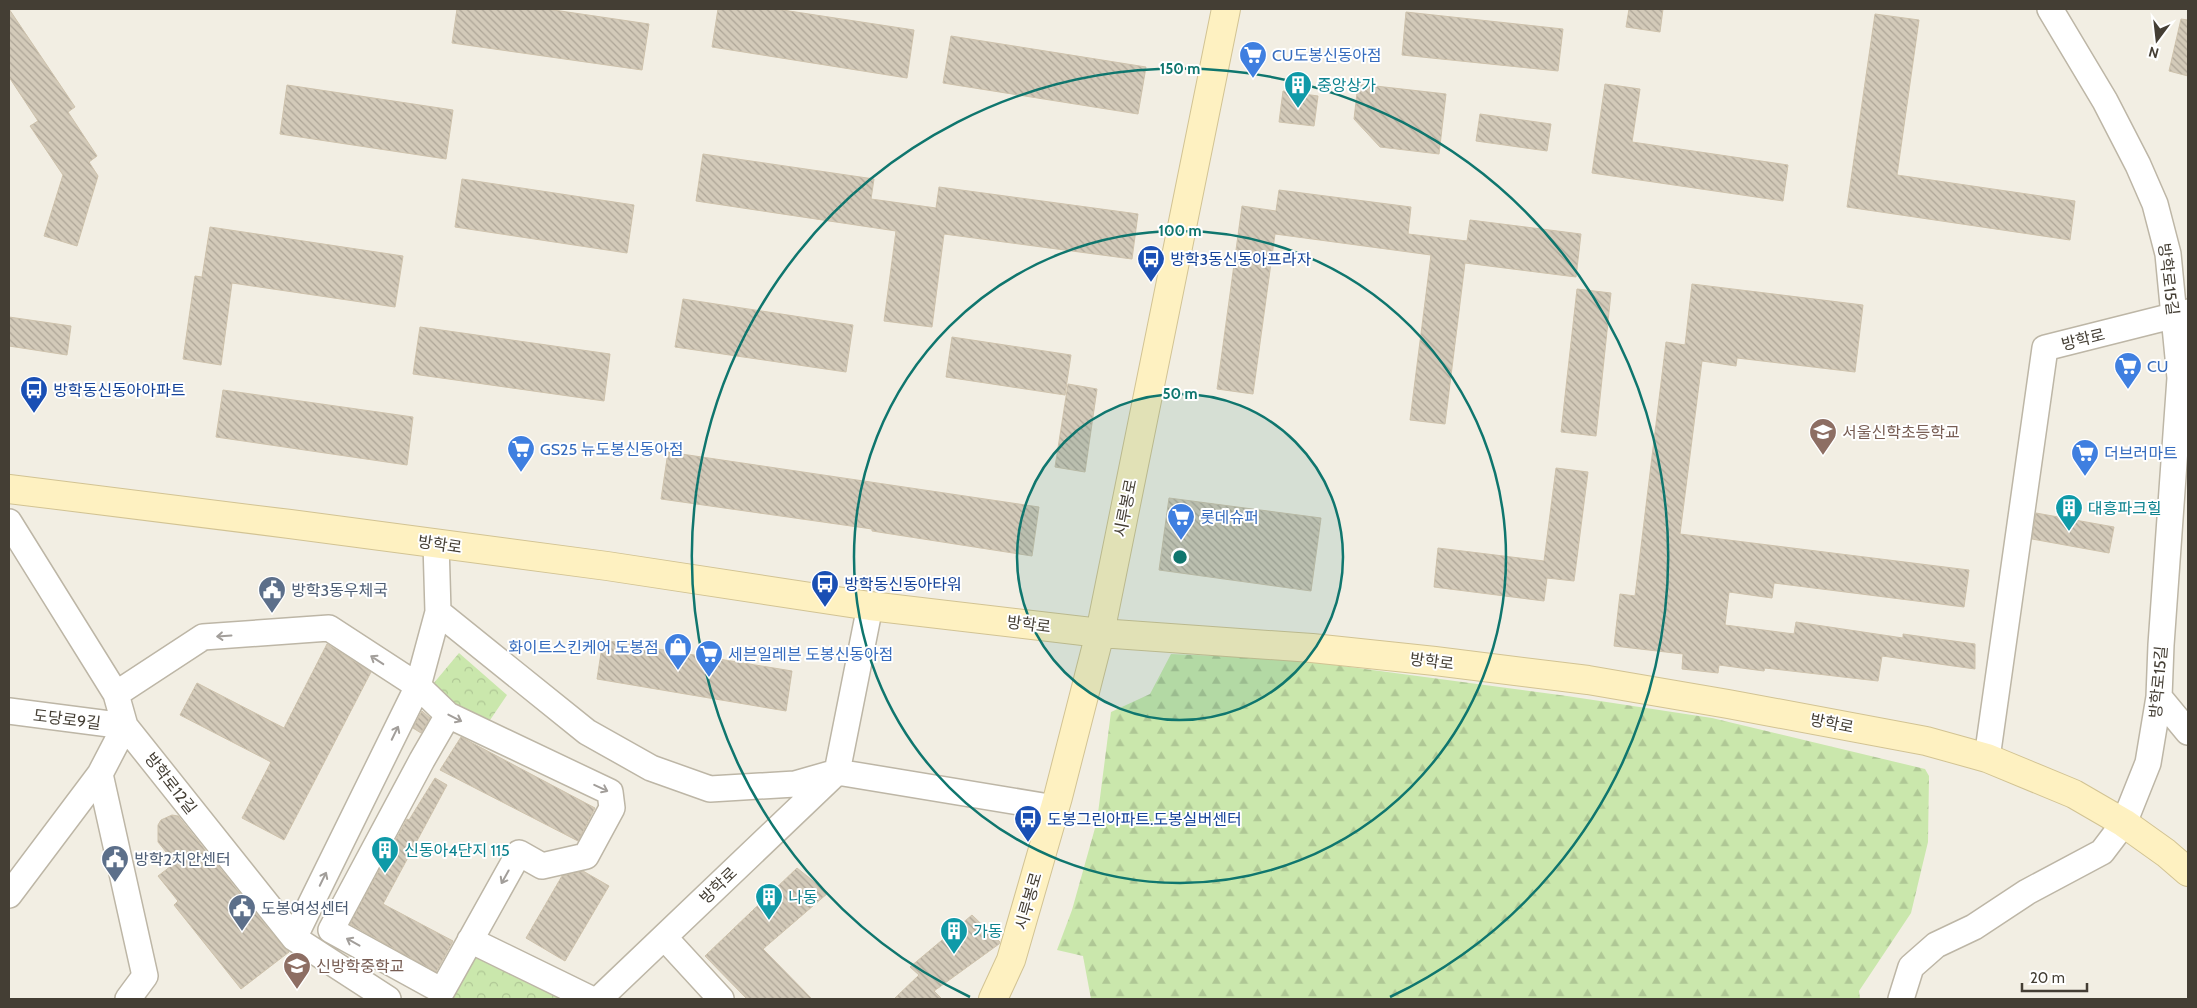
<svg xmlns="http://www.w3.org/2000/svg" width="2197" height="1008" viewBox="0 0 2197 1008" font-family="Cabin,'Noto Sans KR',sans-serif">
<style>
.forest{fill:url(#forest-firs)}
.park{fill:url(#park-crowns)}
.building{fill:url(#building-back-hatch);stroke:#cec2ac}
.lines{fill:none;stroke-linecap:round;stroke-linejoin:round}
.street-casing{stroke:#bdb6a6;stroke-width:28}
.secondary-casing{stroke:#d2c393;stroke-width:30}
.street{stroke:#fff;stroke-width:25}
.secondary{stroke:#fef1c1;stroke-width:28}
.oneway{stroke:#a29e9a}
.ring{fill:none;stroke:#0f766e;stroke-width:2.5}
.labels{text-anchor:middle;stroke-width:4;stroke-linejoin:round;paint-order:stroke}
.shop-label{font-size:16px;fill:#366cbe;stroke:#fff;text-anchor:start}
.culture-label{font-size:16px;fill:#0d838f;stroke:#fff;text-anchor:start}
.transit-label{font-size:16px;fill:#164399;stroke:#fff;text-anchor:start}
.street-label{font-size:16px;fill:#443e34;stroke:#fff}
.education-label{font-size:16px;fill:#785e54;stroke:#fff;text-anchor:start}
.service-label{font-size:16px;fill:#4e5e75;stroke:#fff;text-anchor:start}
.centre{fill:#0f766e;stroke:#fff;stroke-width:2.5}
.ring-label{font-size:15px;text-anchor:middle;font-weight:bold;fill:#0f766e;stroke:#fff;stroke-width:4;stroke-linejoin:round;paint-order:stroke}
</style>
<defs>
<pattern id="forest-firs" width="22" height="20" patternUnits="userSpaceOnUse" patternTransform="scale(1.25)"><rect width="22" height="20" fill="#cae7ac"/><path d="M5 1l3.5 6h-7zM16 11l3.5 6h-7z" fill="#afc795"/></pattern>
<pattern id="park-crowns" width="20" height="18" patternUnits="userSpaceOnUse" patternTransform="scale(1.25)"><rect width="20" height="18" fill="#cae7ac"/><path d="M2 6a3 3 0 1 1 6 0M12 15a3 3 0 1 1 6 0" fill="none" stroke="#afc795"/></pattern>
<pattern id="building-back-hatch" width="6" height="6" patternUnits="userSpaceOnUse" patternTransform="scale(1.25)"><rect width="6" height="6" fill="#d3cab9"/><path d="M-1 5l2 2M0 0l6 6M5-1l2 2" fill="none" stroke="#ada597"/></pattern>
</defs>
<rect width="100%" height="100%" fill="#f2eee3"/>
<path class="forest" d="M1171 654 1290 659 1567 696 1712 718 1925 769 1929 776 1928 842 1911 913 1859 991 1860 999H1091L1083 956 1057 950 1072 910 1097 821 1111 712 1150 694Z"/>
<path class="park" d="M459 653 507 695 488 723 455 709 433 684Z
M476 954 569 999H450Z"/>
<path class="building" d="M9 9 75 107 68 112 97 156 89 162 98 176 77 246 44 236 63 175 30 126 38 121 9 77Z
M457 9H547L649 24 642 70 452 43Z
M718 9H776L914 30 907 78 712 47Z
M1629 9H1663L1660 32 1626 27Z
M1406 12 1563 29 1558 71 1402 55Z
M1875 14 1919 20 1897 175 2075 201 2070 240 1847 207Z
M2181 19 2188 20V76L2169 71Z
M951 36 1146 67 1138 114 943 83Z
M1358 84 1446 94 1439 154 1380 147 1354 119Z
M1605 84 1640 89 1632 142 1788 165 1783 201 1592 173Z
M287 85 453 110 446 159 280 134Z
M1283 91 1318 96 1314 126 1279 122Z
M1480 114 1551 124 1547 151 1476 141Z
M703 154 874 179 871 199 936 208 939 187 1138 214 1132 259 944 234 932 327 884 321 896 231 696 201Z
M462 179 634 205 627 253 455 227Z
M1279 190 1411 207 1408 234 1467 241 1470 220 1581 234 1576 277 1465 263 1445 424 1410 420 1431 255 1275 234 1253 394 1217 389 1242 206 1276 211Z
M210 227 403 256 395 307 232 283 221 365 183 359 195 276 202 277Z
M1692 284 1863 305 1855 372 1737 358 1736 366 1702 361 1680 534 1969 570 1964 607 1774 583 1772 598 1729 592 1725 625 1794 634 1796 622 1903 638V634L1975 644V669L1882 656 1878 681 1765 668 1764 671 1719 665 1718 673 1682 669 1683 654 1614 646 1620 594 1635 596 1666 342 1685 345Z
M1577 289 1611 293 1596 436 1561 432Z
M683 299 853 325 846 372 675 347Z
M9 317 71 326 67 355 9 346Z
M420 327 610 354 604 401 413 374Z
M952 337 1071 355 1065 395 946 377Z
M1068 384 1097 389 1085 472 1055 467Z
M223 390 413 417 407 465 216 437Z
M668 452 1039 507 1032 556 872 531V529L661 499Z
M1556 468 1588 472 1574 581 1547 578 1544 601 1434 587 1438 548 1544 561Z
M1169 498 1321 518 1311 591 1159 570Z
M2036 513 2114 527 2109 553 2032 539Z
M603 640 792 671 786 711 597 679Z
M327 644 371 672 284 840 242 818 271 762 180 715 197 683 284 728Z
M422 711 430 718 421 733 413 728Z
M461 737 595 808 578 841 440 770Z
M435 778 447 785 383 904 453 941 436 972 350 924 407 819 409 820Z
M172 815 178 816 283 947 289 952 241 989 174 905 178 901 158 876 175 863 158 842V825L161 820Z
M797 868 828 893 763 949 812 999H747L705 956Z
M583 871 609 886 565 961 526 938 562 876Z
M972 915 1000 942 999 944 934 991 942 999H894L919 975 910 967Z"/>
<g class="lines">
<defs>
<path id="street" d="M9 522 116 694 125 726 294 938 388 999
M438 612 587 732 651 768 710 789 795 784 837 772 1055 808
M116 694 203 637 329 628 418 686 448 715 610 792 612 808 586 856 542 866 519 853 442 991 331 930 422 760 448 715
M2159 697 2188 732
M9 711 125 726 100 774 145 976 128 999
M1987 758 2045 348 2188 312
M9 895 100 774
M664 937 721 999
M294 938 418 686 438 612 436 543
M470 940 591 999
M599 999 837 772 870 606
M1901 999 1911 967 1936 945 1974 927 2027 892 2102 852 2124 823 2148 763 2159 697 2161 645 2180 378 2168 254 2155 204 2138 165 2105 101 2050 9"/>
<path id="secondary" d="M9 489 290 524 607 566 870 606 1100 633 1312 648 1435 661 1588 680 1728 704 1926 741 1987 758 2074 794 2124 823 2166 853 2188 872
M993 999 1011 960 1058 797 1100 633 1226 9"/>
</defs>
<use href="#street" class="street-casing"/>
<use href="#secondary" class="secondary-casing"/>
<use href="#street" class="street"/>
<use href="#secondary" class="secondary"/>
</g>
<defs><path id="oneway-shaft" d="M-6 0H5M1.5-3L5.5 0L1.5 3" fill="none" stroke-width="1.6" stroke-linecap="round" stroke-linejoin="round" transform="scale(1.25)"/></defs>
<g class="oneway">
<use href="#oneway-shaft" transform="translate(224 636) rotate(176)"/>
<use href="#oneway-shaft" transform="translate(377 660) rotate(-147)"/>
<use href="#oneway-shaft" transform="translate(455 718) rotate(27)"/>
<use href="#oneway-shaft" transform="translate(395 733) rotate(-64)"/>
<use href="#oneway-shaft" transform="translate(601 788) rotate(25)"/>
<use href="#oneway-shaft" transform="translate(505 877) rotate(119)"/>
<use href="#oneway-shaft" transform="translate(323 879) rotate(-64)"/>
<use href="#oneway-shaft" transform="translate(353 942) rotate(-151)"/>
</g>
<circle cx="1180" cy="557" r="163" fill="#0f766e" fill-opacity=".12"/>
<g class="ring">
<circle cx="1180" cy="557" r="163"/>
<circle cx="1180" cy="557" r="326"/>
<path d="M970 997A488 488 0 1 1 1390 997"/>
</g>
<defs>
<symbol id="supermarket-pin" viewBox="-11 -11 22 30"><path d="M0 17L-7.5 6A9.5 9.5 0 1 1 7.5 6Z" fill="#3f7fe0" stroke="#fff"/><path d="M-6-5.5h2.5l.6 2H6L4.5 2H-2.5L-4.4-4H-6ZM-1.5 3.2a1.3 1.3 0 1 0 .1 0ZM3 3.2a1.3 1.3 0 1 0 .1 0Z" fill="#fff"/></symbol>
<symbol id="building-pin" viewBox="-11 -11 22 30"><path d="M0 17L-7.5 6A9.5 9.5 0 1 1 7.5 6Z" fill="#0f9aa8" stroke="#fff"/><path d="M-4-6H4V6H1V3H-1V6H-4ZM-2.5-4.3h1.7v1.8h-1.7ZM.8-4.3h1.7v1.8H.8ZM-2.5-1h1.7V.8h-1.7ZM.8-1h1.7V.8H.8Z" fill="#fff"/></symbol>
<symbol id="bus-pin" viewBox="-11 -11 22 30"><path d="M0 17L-7.5 6A9.5 9.5 0 1 1 7.5 6Z" fill="#1a4fb4" stroke="#fff"/><path d="M-5-6H5V4H4V6H2V4H-2V6H-4V4H-5ZM-3.5-4V0h7V-4ZM-3.5 1.2v1.5H-2V1.2ZM2 1.2v1.5H3.5V1.2Z" fill="#fff"/></symbol>
<symbol id="school-pin" viewBox="-11 -11 22 30"><path d="M0 17L-7.5 6A9.5 9.5 0 1 1 7.5 6Z" fill="#8d6e63" stroke="#fff"/><path d="M0-5L7-2L0 1L-7-2ZM-4 1L0 2.5L4 1V4Q0 6-4 4Z" fill="#fff"/></symbol>
<symbol id="civic-pin" viewBox="-11 -11 22 30"><path d="M0 17L-7.5 6A9.5 9.5 0 1 1 7.5 6Z" fill="#5c6f8a" stroke="#fff"/><path d="M-.6-6.5H3V-4.5H.6V-3L4-1V1h2V6H-6V1h2V-1L-.6-3ZM-1.2 2.5V6h2.4V2.5Z" fill="#fff"/></symbol>
<symbol id="shop-pin" viewBox="-11 -11 22 30"><path d="M0 17L-7.5 6A9.5 9.5 0 1 1 7.5 6Z" fill="#3f7fe0" stroke="#fff"/><path d="M-5-2.5h2.3a2.7 3.5 0 0 1 5.4 0H5L5.5 6h-11ZM-1.5-2.5h3a1.5 2.3 0 0 0-3 0Z" fill="#fff"/></symbol>
</defs>
<g fill-rule="evenodd">
<use href="#supermarket-pin" x="1237" y="39" width="32" height="43"/>
<use href="#building-pin" x="1282" y="69" width="32" height="43"/>
<use href="#bus-pin" x="1135" y="243" width="32" height="43"/>
<use href="#supermarket-pin" x="2112" y="350" width="32" height="43"/>
<use href="#bus-pin" x="18" y="374" width="32" height="43"/>
<use href="#school-pin" x="1807" y="416" width="32" height="43"/>
<use href="#supermarket-pin" x="505" y="433" width="32" height="43"/>
<use href="#supermarket-pin" x="2069" y="437" width="32" height="43"/>
<use href="#building-pin" x="2053" y="492" width="32" height="43"/>
<use href="#supermarket-pin" x="1165" y="501" width="32" height="43"/>
<use href="#bus-pin" x="809" y="568" width="32" height="43"/>
<use href="#civic-pin" x="256" y="574" width="32" height="43"/>
<use href="#shop-pin" x="662" y="631" width="32" height="43"/>
<use href="#supermarket-pin" x="693" y="638" width="32" height="43"/>
<use href="#bus-pin" x="1012" y="803" width="32" height="43"/>
<use href="#building-pin" x="369" y="834" width="32" height="43"/>
<use href="#civic-pin" x="99" y="843" width="32" height="43"/>
<use href="#building-pin" x="753" y="881" width="32" height="43"/>
<use href="#civic-pin" x="226" y="892" width="32" height="43"/>
<use href="#building-pin" x="938" y="915" width="32" height="43"/>
<use href="#school-pin" x="281" y="950" width="32" height="43"/>
</g>
<g class="labels">
<g class="shop-label">
<text x="1272" y="61">CU도봉신동아점</text>
<text x="2147" y="372">CU</text>
<text x="540" y="455">GS25 뉴도봉신동아점</text>
<text x="2104" y="459">더브러마트</text>
<text x="1200" y="523">롯데슈퍼</text>
<text x="659" y="653" text-anchor="end">화이트스킨케어 도봉점</text>
<text x="728" y="660">세븐일레븐 도봉신동아점</text>
</g>
<g class="culture-label">
<text x="1317" y="91">중앙상가</text>
<text x="2088" y="514">대흥파크힐</text>
<text x="404" y="856">신동아4단지 115</text>
<text x="788" y="903">나동</text>
<text x="973" y="937">가동</text>
</g>
<g class="transit-label">
<text x="1170" y="265">방학3동신동아프라자</text>
<text x="53" y="396">방학동신동아아파트</text>
<text x="844" y="590">방학동신동아타워</text>
<text x="1047" y="825">도봉그린아파트.도봉실버센터</text>
</g>
<g class="street-label">
<text transform="translate(2169 279) rotate(83)" y="6">방학로15길</text>
<text transform="translate(2083 339) rotate(-14)" y="6">방학로</text>
<text transform="translate(1125 508) rotate(-79)" y="6">시루봉로</text>
<text transform="translate(440 544) rotate(8)" y="6">방학로</text>
<text transform="translate(1029 624) rotate(7)" y="6">방학로</text>
<text transform="translate(1432 661) rotate(7)" y="6">방학로</text>
<text transform="translate(2158 682) rotate(-85)" y="6">방학로15길</text>
<text transform="translate(67 719) rotate(7)" y="6">도당로9길</text>
<text transform="translate(1832 723) rotate(11)" y="6">방학로</text>
<text transform="translate(171 783) rotate(52)" y="6">방학로12길</text>
<text transform="translate(718 885) rotate(-44)" y="6">방학로</text>
<text transform="translate(1028 901) rotate(-74)" y="6">시루봉로</text>
</g>
<g class="education-label">
<text x="1842" y="438">서울신학초등학교</text>
<text x="316" y="972">신방학중학교</text>
</g>
<g class="service-label">
<text x="291" y="596">방학3동우체국</text>
<text x="134" y="865">방학2치안센터</text>
<text x="261" y="914">도봉여성센터</text>
</g>
</g>
<circle cx="1180" cy="557" r="8" class="centre"/>
<g class="ring-label">
<text x="1180" y="74">150 m</text>
<text x="1180" y="236">100 m</text>
<text x="1180" y="399">50 m</text>
</g>
<rect width="2197" height="1008" fill="none" stroke="#443e34" stroke-width="20"/>
<g transform="translate(2157 40) rotate(195)" stroke="#ffffff" stroke-width="4" paint-order="stroke">
<path d="M0-4L9 19L0 12L-9 19Z" fill="#443e34"/>
<text y="-8" font-size="14" font-weight="bold" text-anchor="middle" fill="#443e34">N</text>
</g>
<path d="M2022 983v8h65v-8" fill="none" stroke="#443e34" stroke-width="2.5"/>
<text x="2030" y="983" font-size="15" fill="#443e34" stroke="#ffffff" stroke-width="4" paint-order="stroke">20 m</text>
</svg>
